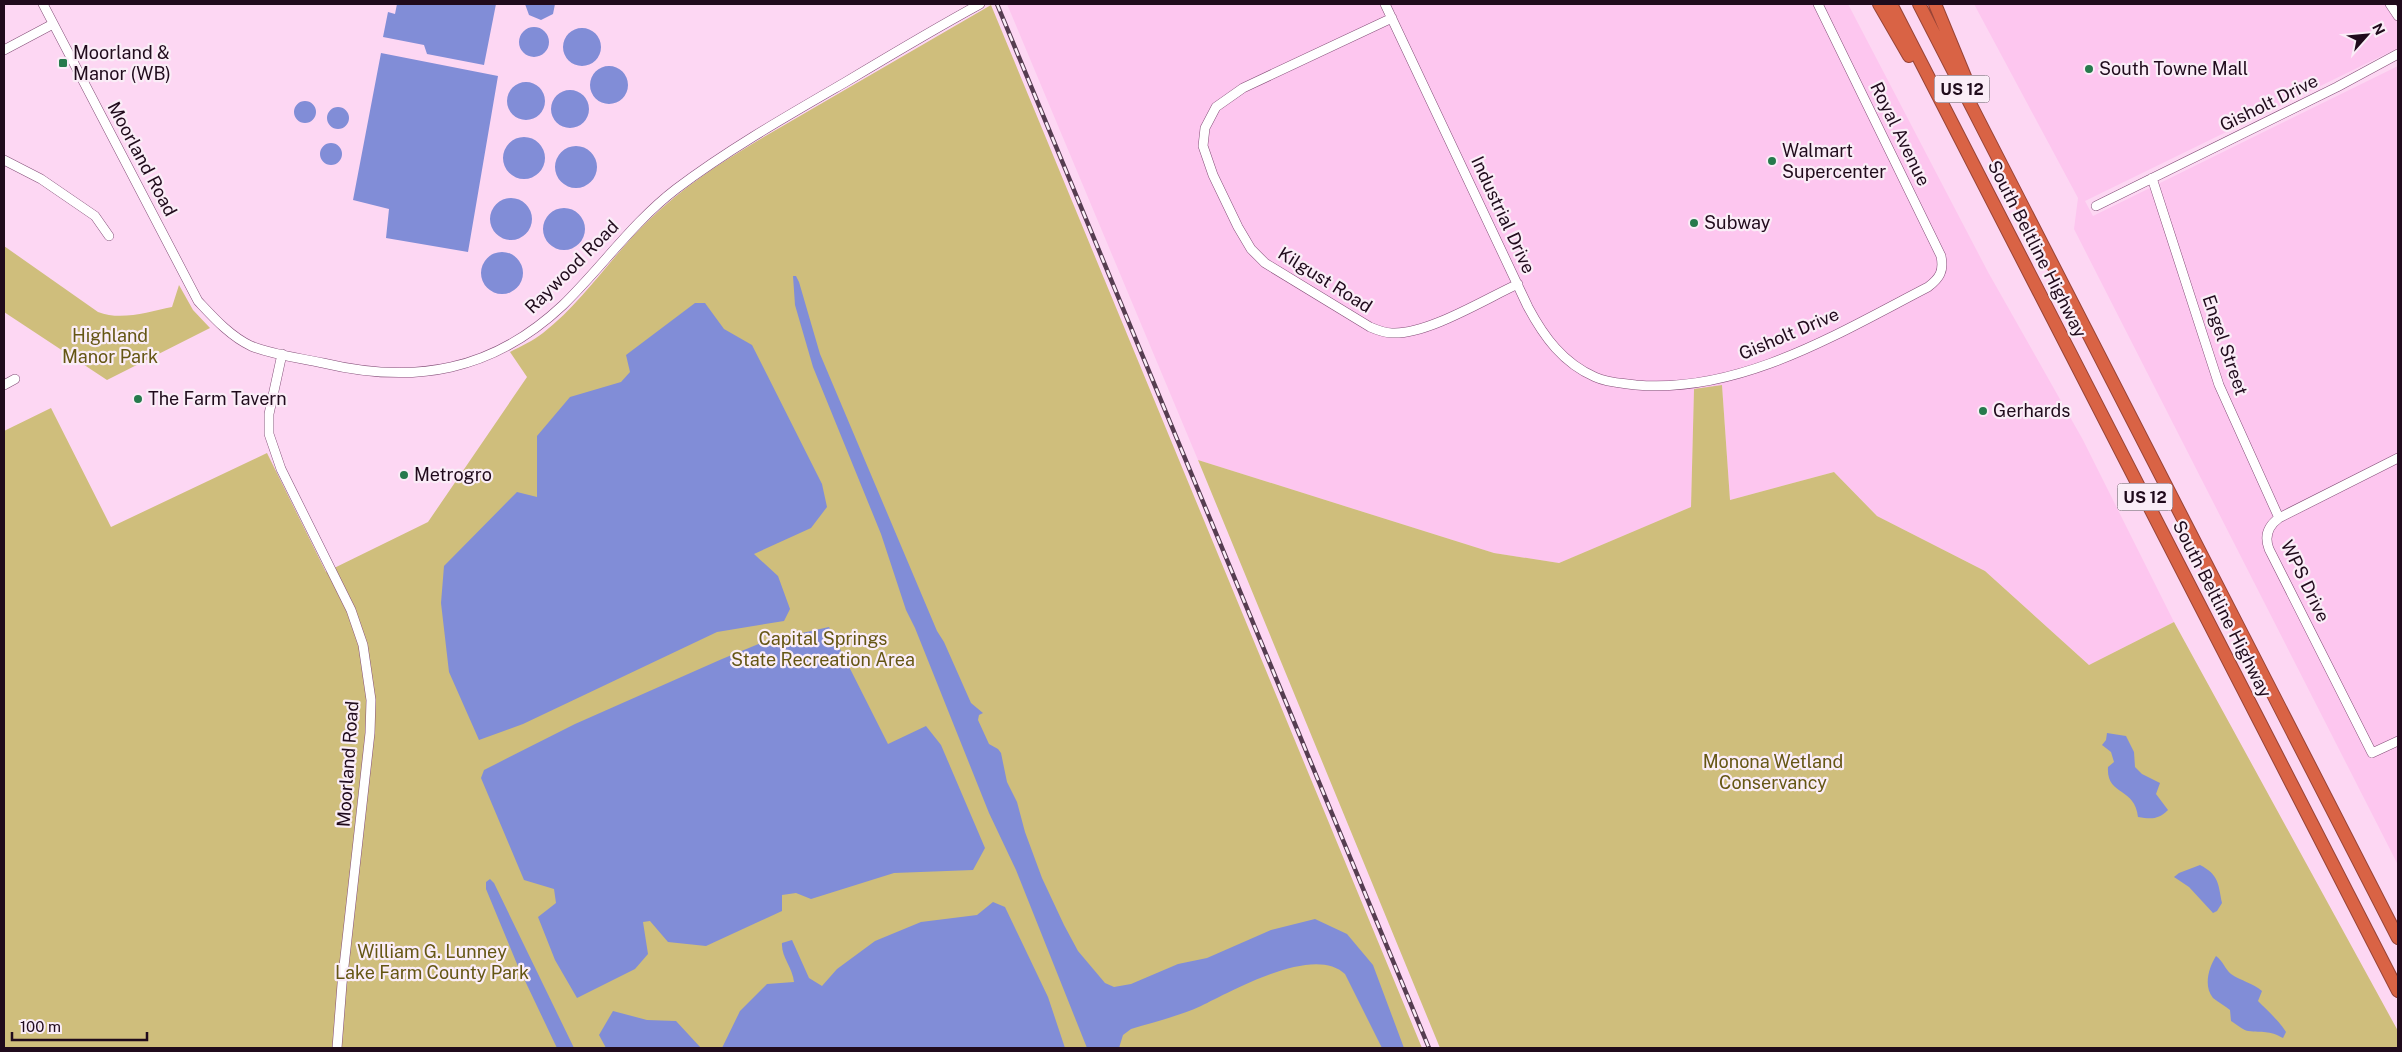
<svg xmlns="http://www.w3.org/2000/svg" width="2402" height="1052" viewBox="0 0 2402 1052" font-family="'Public Sans',sans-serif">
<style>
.built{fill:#fdc6ef}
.green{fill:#cfbe7c}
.water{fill:#818dd7}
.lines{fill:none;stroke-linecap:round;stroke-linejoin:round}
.minor-casing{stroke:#834d77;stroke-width:10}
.highway-casing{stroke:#984437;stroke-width:14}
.minor{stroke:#fff;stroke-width:9}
.highway{stroke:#d96345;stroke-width:12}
.rail-casing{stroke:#563d51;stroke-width:4.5}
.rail{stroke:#faedf7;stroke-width:2.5;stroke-dasharray:8;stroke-linecap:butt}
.poi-dot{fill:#267a4c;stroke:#faedf7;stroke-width:2}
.labels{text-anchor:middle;stroke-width:4.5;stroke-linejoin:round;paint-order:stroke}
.shield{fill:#faedf7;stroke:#614f5e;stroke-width:1}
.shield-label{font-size:16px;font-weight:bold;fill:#200b1c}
.poi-label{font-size:18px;fill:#200b1c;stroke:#faedf7;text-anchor:start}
.street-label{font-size:18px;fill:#200b1c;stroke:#faedf7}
.park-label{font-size:18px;fill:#655614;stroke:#faedf7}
</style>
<rect width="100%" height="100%" fill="#fdd7f3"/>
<path class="built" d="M1007 4H1848L1988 272 2083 440 2174 622 2089 665 1985 571 1877 516 1834 472 1730 500 1722 385 1694 390 1691 507 1559 563 1494 553 1198 460Z
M1974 4H2398V48L2085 201 2093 216 2398 66V865L2074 229 2078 198Z"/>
<path class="green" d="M991 5 1422 1048H4V431L51 408 111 527 267 453 326 572 428 522 527 377 510 352C521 346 533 341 543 333 584 301 612 255 650 219 682 188 719 164 757 141Z
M4 246 98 312C121 321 148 312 172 307L179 285 193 310 210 328 107 380 4 312Z
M1722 385 1730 500 1834 472 1877 516 1985 571 2089 665 2174 622 2398 1031V1048H1440L1198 460 1494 553 1559 563 1691 507 1694 389Z"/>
<path class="water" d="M397 4H496L484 65 427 54 424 45 383 37 388 12 395 14Z
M525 4H555L553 14 541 20 529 15Z
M519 42a15 15 0 1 1 30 0a15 15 0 1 1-30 0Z
M563 47a19 19 0 1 1 38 0a19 19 0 1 1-38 0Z
M381 53 498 76 468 252 386 238 389 209 353 200Z
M590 85a19 19 0 1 1 38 0a19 19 0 1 1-38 0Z
M507 101a19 19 0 1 1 38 0a19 19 0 1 1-38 0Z
M551 109a19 19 0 1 1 38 0a19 19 0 1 1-38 0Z
M294 112a11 11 0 1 1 22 0a11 11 0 1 1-22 0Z
M327 118a11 11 0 1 1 22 0a11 11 0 1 1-22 0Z
M503 158a21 21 0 1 1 42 0a21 21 0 1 1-42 0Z
M320 154a11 11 0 1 1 22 0a11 11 0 1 1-22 0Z
M555 167a21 21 0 1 1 42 0a21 21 0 1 1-42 0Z
M490 219a21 21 0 1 1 42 0a21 21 0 1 1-42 0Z
M543 229a21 21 0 1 1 42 0a21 21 0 1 1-42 0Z
M481 273a21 21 0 1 1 42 0a21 21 0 1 1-42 0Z
M793 276H796L799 282 820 354 937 631 944 642 971 703 983 713 979 715 978 720 989 744 998 749 1001 753 1007 782 1017 802 1025 832 1042 878 1064 925 1078 951 1105 983 1114 987 1131 984 1178 964 1207 958 1271 930 1315 919 1347 934 1373 965 1404 1048H1382L1345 974C1314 944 1232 991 1201 1006 1179 1016 1154 1022 1131 1029L1123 1035 1119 1048H1087L1016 870 989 813 915 628 906 610 881 534 813 367 795 305Z
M695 303H705L724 329 752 345 822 484 827 507 811 528 754 554 778 576 790 609 784 621 717 632 523 724 479 740 449 672 441 603 444 566 517 492 537 497V436L570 397 621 382 630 372 626 355Z
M829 627 888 744 926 726 941 745 985 848 973 870 894 873 811 899 796 893 782 895V911L706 946 668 942 650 921 643 922 648 954 635 969 577 998 555 960 538 917 556 903 554 889 524 880 481 778 484 770 575 724 722 659 766 641Z
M2107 733 2126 736 2134 752 2135 767 2142 774 2160 783 2156 794 2168 810C2158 820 2151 819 2138 817 2135 787 2106 796 2108 767L2114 762 2111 752 2102 745 2106 740Z
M2200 865C2219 875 2218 883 2222 903L2217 911 2213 913 2189 887 2174 877 2179 873Z
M490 879 494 883 574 1048H557L556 1046 517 964 486 889V882Z
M993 902 1005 907 1048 997 1065 1048H722L740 1011 767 984 794 982C793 968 781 957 782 943L792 940 809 978 822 986 837 969 875 941 921 922 977 915Z
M2216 956C2223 961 2225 969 2231 974 2241 981 2253 983 2262 991L2258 1001C2266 1009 2281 1023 2286 1032L2283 1038C2269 1030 2263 1033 2248 1031 2243 1030 2236 1024 2231 1021L2230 1010C2225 1006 2218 1002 2213 998 2203 986 2209 967 2216 956Z
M613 1011 647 1020 676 1021 701 1048H606L599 1035Z"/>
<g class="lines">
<defs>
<path id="minor" d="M43 4 198 301C214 318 230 336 251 346 273 355 300 358 323 363 415 385 493 371 563 305 602 267 633 222 676 189 729 149 787 116 844 83 889 56 934 29 980 4
M1385 4 1528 307C1544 337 1563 363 1595 377 1608 383 1622 383 1636 385 1740 394 1839 333 1928 287 1940 278 1944 271 1941 256L1818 4
M2390 4 2398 16
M1392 18 1243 88 1216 107 1205 128 1203 146 1213 175 1238 227 1251 249 1265 263 1370 327C1377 330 1384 333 1392 333 1427 335 1485 299 1518 284
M4 50 53 24
M4 160 41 179 95 216 109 236
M2152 178 2219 385 2279 518
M2096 206 2337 87 2398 54
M282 354 269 414V434L281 469 351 610 363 645 371 700 370 733 342 984 337 1048
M4 385 15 379
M2398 458 2279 518C2268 526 2264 536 2269 549L2372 753 2398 741"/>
<path id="highway" d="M1879 4 1909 56
M1891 4 2398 991
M1919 4 2398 938
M1935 4 1968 84"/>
</defs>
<use href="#minor" class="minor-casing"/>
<use href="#highway" class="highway-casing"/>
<use href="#minor" class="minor"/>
<use href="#highway" class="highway"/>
<defs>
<path id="rail" d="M997 4 1429 1048"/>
</defs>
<use href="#rail" class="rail-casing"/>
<use href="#rail" class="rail"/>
</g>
<g class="poi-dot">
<rect x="58" y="58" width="10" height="10" rx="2.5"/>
<circle cx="2089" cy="69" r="5"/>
<circle cx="1772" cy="161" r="5"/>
<circle cx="1694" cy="223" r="5"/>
<circle cx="138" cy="399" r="5"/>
<circle cx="1983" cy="411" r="5"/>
<circle cx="404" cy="475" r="5"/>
</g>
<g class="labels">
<g class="shield">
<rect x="1934.5" y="75.5" width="55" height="27" rx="4"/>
<rect x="2117.5" y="483.5" width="55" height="27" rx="4"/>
</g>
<g class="shield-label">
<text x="1962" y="95">US 12</text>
<text x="2145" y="503">US 12</text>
</g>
<g class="poi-label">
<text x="73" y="59">Moorland &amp;<tspan x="73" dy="21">Manor (WB)</tspan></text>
<text x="2099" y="75">South Towne Mall</text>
<text x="1782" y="157">Walmart<tspan x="1782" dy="21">Supercenter</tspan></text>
<text x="1704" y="229">Subway</text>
<text x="148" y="405">The Farm Tavern</text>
<text x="1993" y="417">Gerhards</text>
<text x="414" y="481">Metrogro</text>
</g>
<g class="street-label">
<text transform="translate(2269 103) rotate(-26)" y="6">Gisholt Drive</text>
<text transform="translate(1900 134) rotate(64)" y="6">Royal Avenue</text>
<text transform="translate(142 159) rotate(62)" y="6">Moorland Road</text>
<text transform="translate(1503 215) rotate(65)" y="6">Industrial Drive</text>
<text transform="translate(2037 249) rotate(63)" y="6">South Beltline Highway</text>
<text transform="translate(572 267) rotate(-45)" y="6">Raywood Road</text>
<text transform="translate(1325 280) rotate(32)" y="6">Kilgust Road</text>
<text transform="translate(1789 334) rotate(-23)" y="6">Gisholt Drive</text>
<text transform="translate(2225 345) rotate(71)" y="6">Engel Street</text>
<text transform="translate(2305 581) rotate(64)" y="6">WPS Drive</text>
<text transform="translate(2222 609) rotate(63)" y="6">South Beltline Highway</text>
<text transform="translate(348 764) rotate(-86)" y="6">Moorland Road</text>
</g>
<g class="park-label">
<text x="110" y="342">Highland<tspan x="110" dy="21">Manor Park</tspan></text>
<text x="823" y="645">Capital Springs<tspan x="823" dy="21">State Recreation Area</tspan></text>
<text x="1773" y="768">Monona Wetland<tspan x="1773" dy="21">Conservancy</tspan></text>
<text x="432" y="958">William G. Lunney<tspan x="432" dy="21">Lake Farm County Park</tspan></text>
</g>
</g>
<rect width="2402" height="1052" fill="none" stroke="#200b1c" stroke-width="10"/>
<g transform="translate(2367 35) rotate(63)" stroke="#faedf7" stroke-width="4" paint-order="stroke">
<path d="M0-4L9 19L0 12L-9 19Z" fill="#200b1c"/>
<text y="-8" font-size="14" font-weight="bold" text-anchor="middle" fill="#200b1c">N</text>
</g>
<path d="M12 1032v8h135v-8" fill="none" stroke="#200b1c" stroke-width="2.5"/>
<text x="20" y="1032" font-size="15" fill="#200b1c" stroke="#faedf7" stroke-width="4" paint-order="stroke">100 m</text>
</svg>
